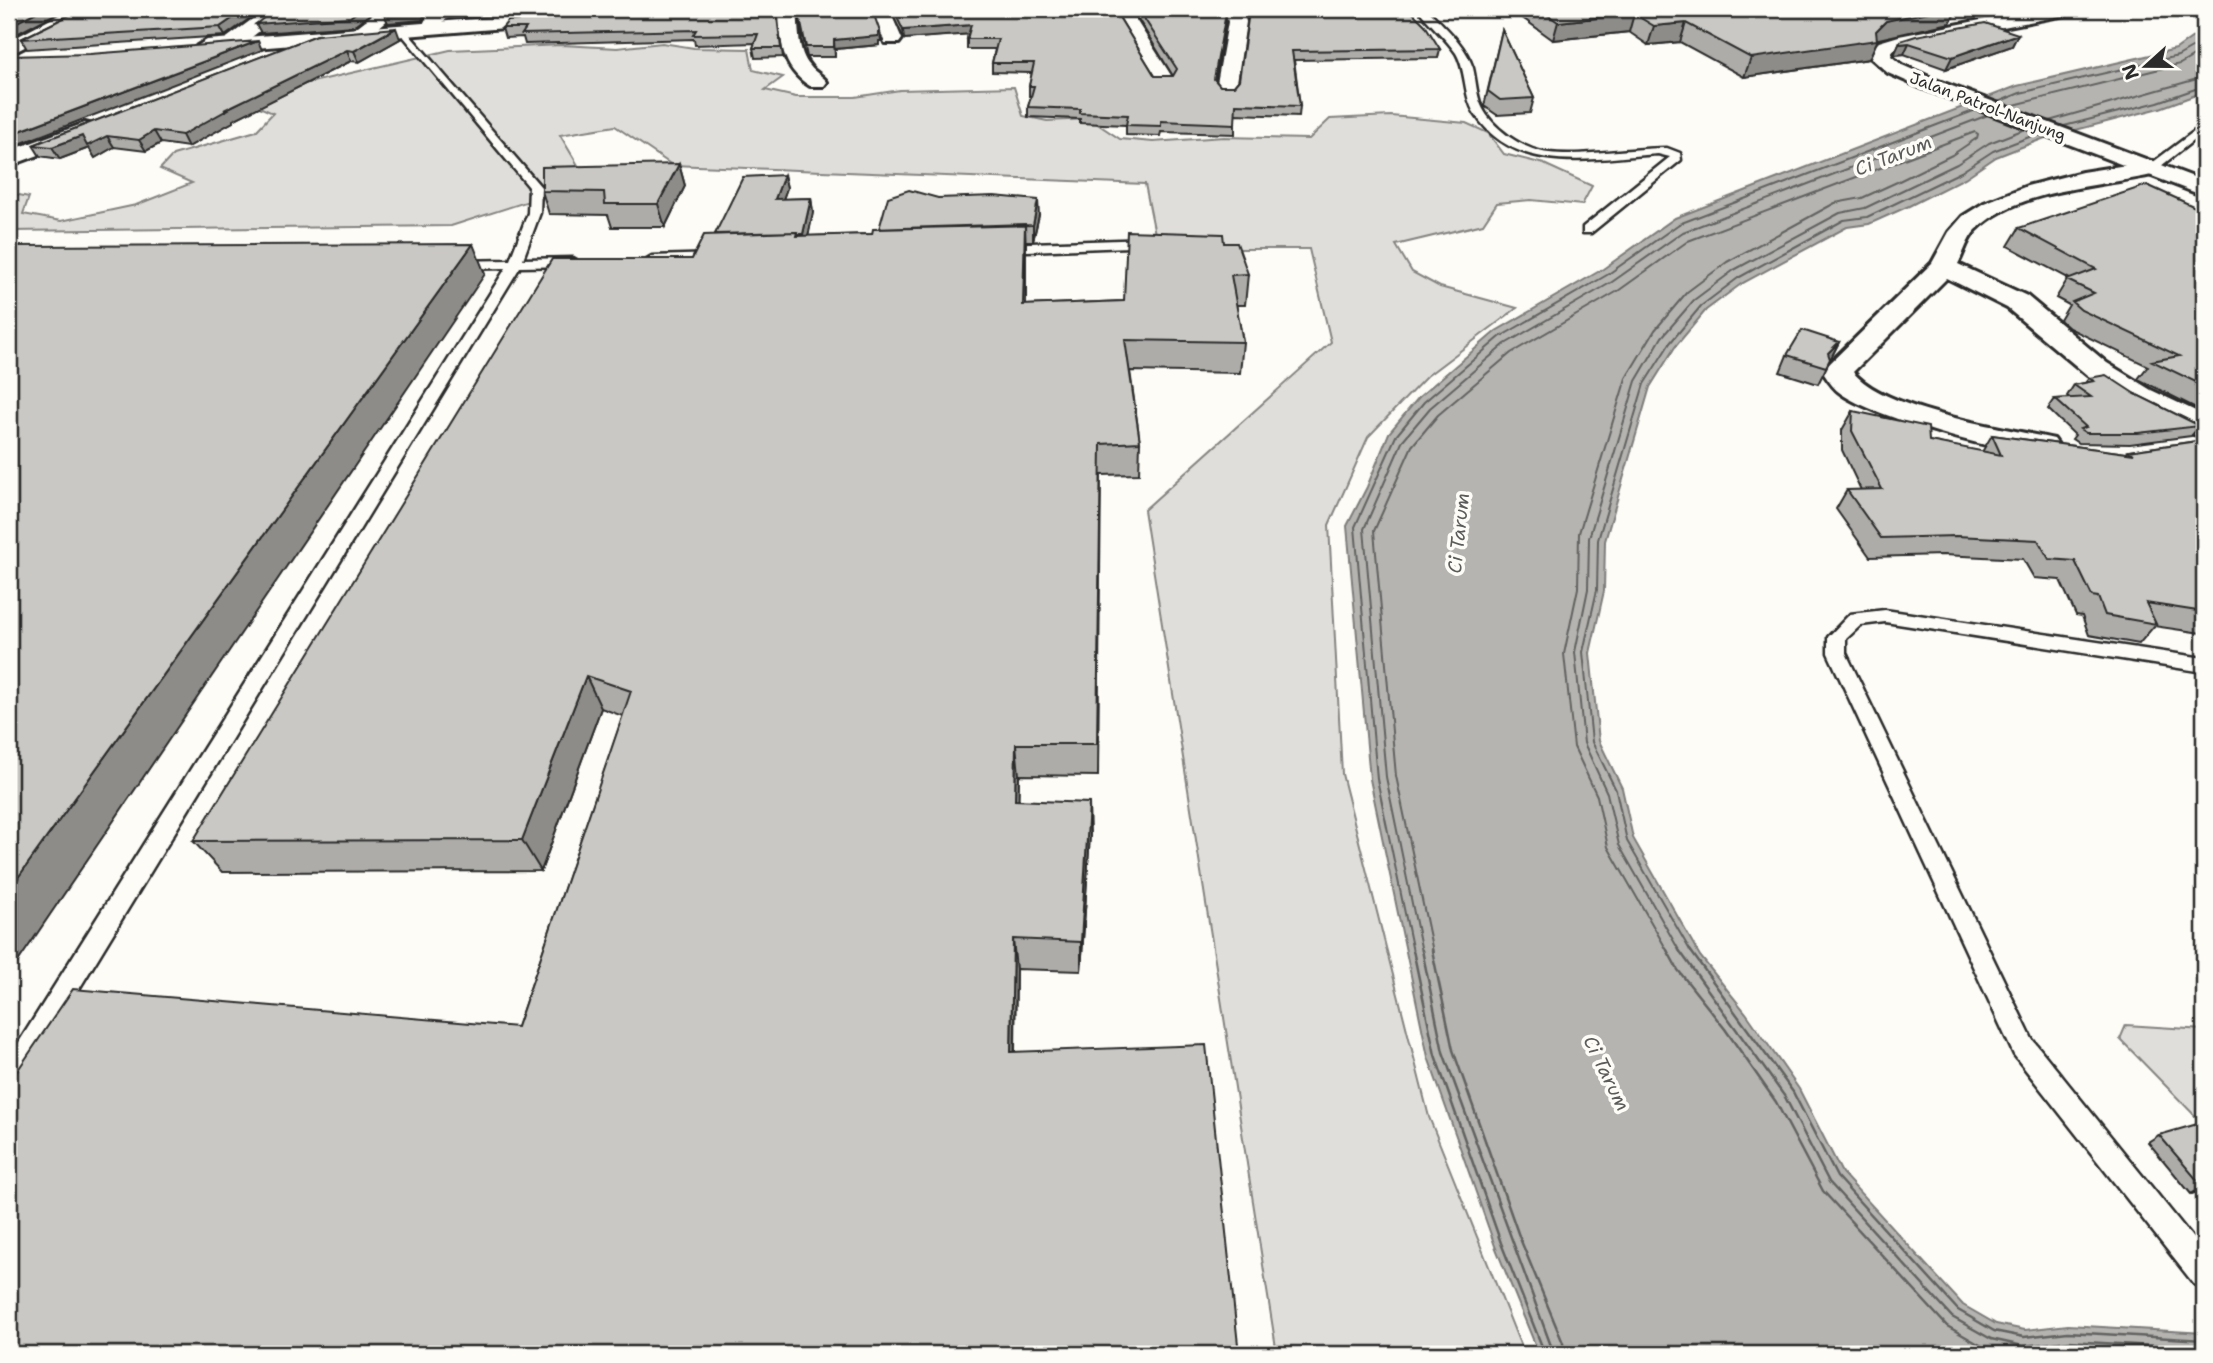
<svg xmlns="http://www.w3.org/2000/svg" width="2213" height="1363" viewBox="0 0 2213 1363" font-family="'Shantell Sans',sans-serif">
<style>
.green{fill:#dfdeda;stroke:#858482;stroke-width:2}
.water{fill:#b5b4b1;stroke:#7e7d7b;stroke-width:2}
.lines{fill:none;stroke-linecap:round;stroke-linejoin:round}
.shore-far1{stroke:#626261;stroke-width:2}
.shore{stroke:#626261;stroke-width:2.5}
.lane-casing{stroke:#2b2b2b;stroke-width:5}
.street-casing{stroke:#2b2b2b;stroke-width:6}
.primary-casing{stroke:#2b2b2b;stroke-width:6}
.lane{fill:#fdfcf7;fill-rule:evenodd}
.street{fill:#fdfcf7;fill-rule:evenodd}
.primary{fill:#fdfcf7;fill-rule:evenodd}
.wall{fill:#adaca9;stroke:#2b2b2b;stroke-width:2}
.shaded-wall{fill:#8d8c89;stroke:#2b2b2b;stroke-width:2}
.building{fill:#c9c8c4;stroke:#2b2b2b;stroke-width:2}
.labels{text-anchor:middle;stroke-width:7;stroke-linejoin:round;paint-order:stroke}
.far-street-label{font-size:16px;fill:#2b2b2b;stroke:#fdfcf7}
.water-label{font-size:19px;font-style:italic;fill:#5b5b5a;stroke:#fdfcf7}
</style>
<rect width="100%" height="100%" fill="#fdfcf7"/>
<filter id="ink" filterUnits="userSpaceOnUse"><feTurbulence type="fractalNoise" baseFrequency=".0143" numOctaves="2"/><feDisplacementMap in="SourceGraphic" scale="14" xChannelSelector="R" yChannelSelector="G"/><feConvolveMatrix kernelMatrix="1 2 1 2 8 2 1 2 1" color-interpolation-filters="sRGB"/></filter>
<g filter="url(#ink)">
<path class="green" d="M662 43 694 48 749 49 753 70 783 77 765 90 796 97H855L900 90 1014 87 1023 116 1047 121 1090 119 1120 139 1153 142 1224 137 1309 139 1330 119 1391 116 1466 123 1488 133 1504 154 1544 164 1592 186 1582 205 1531 200 1497 203 1483 224 1396 245 1412 272 1440 287 1517 308 1427 376 1368 437 1329 525 1342 774 1429 1117 1524 1354H1277L1144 510 1331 342 1309 249H1158L1145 184 672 165 615 126 560 135 588 182 451 226 9 231V193L29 197 23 214 61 221 136 205 192 183 160 169 173 155 256 131 273 113 257 106 304 84 450 50 562 45 617 48Z
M2126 1025 2204 1030V1125L2120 1039Z"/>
<path class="water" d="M2197 34H2204V92L2160 108 2045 138 1996 157 1965 178 1909 206 1869 224 1847 227 1741 284 1706 310 1675 347 1650 387 1605 541 1604 591 1590 653 1599 741 1622 788 1633 838 1700 956 1746 1013 1799 1089 1842 1173 1963 1305 1996 1324 2025 1330 2068 1325 2204 1333V1354H1539L1495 1246 1428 1057 1370 779 1347 526 1367 487 1389 433 1419 397 1496 331 1603 269 1675 218 2017 86 2176 49Z"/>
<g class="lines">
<path class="shore-far1" d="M1998 102 2020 93 2178 56 2204 41
M2010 106 2180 64 2204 50
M2049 121 2204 77
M2064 126 2158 102 2204 86
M1413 952 1377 779 1355 527 1396 436 1424 402 1500 337 1607 275 1679 224 1976 110
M1422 952 1386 777 1364 529 1403 440 1430 408 1505 344 1612 282 1683 232 1988 115
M1433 952 1396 776 1374 531 1412 446 1438 415 1511 353 1618 291 1688 241 1975 132 1978 134 1977 138 1952 155 1897 182 1862 198 1835 203 1727 262 1687 292 1655 330 1626 378 1579 533 1578 588 1564 654 1574 747 1597 796 1608 847 1668 952
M1680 952 1619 845 1607 793 1584 743 1575 652 1588 589 1589 538 1636 381 1662 337 1694 300 1734 270 1840 213 1865 208 1957 164 1989 143 2025 129
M1691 952 1627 841 1616 790 1592 742 1583 652 1597 590 1598 540 1644 384 1670 343 1701 306 1738 278 1844 220 1867 217 1961 172 1993 151 2037 134"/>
<path class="shore" d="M1413 950 1435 1055 1501 1243 1545 1354
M1422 950 1443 1052 1554 1354
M1432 950 1453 1050 1519 1236 1563 1343 1564 1354
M1667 950 1678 970 1725 1029 1776 1102 1823 1191 1947 1326 1987 1349 2012 1354
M1679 950 1785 1097 1829 1182 1952 1317 1991 1339 2023 1346 2069 1341 2204 1349
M1690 950 1793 1092 1837 1177 1958 1310 1994 1331 2024 1337 2068 1332 2204 1340
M2045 1354H2118"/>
<defs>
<path id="lane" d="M1418 9H1427C1444 26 1465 44 1473 68 1476 80 1476 93 1481 105 1491 128 1523 150 1549 153 1582 157 1631 148 1667 148L1680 153 1681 160 1591 233H1583V227L1670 157 1658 154C1596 158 1515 177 1475 114 1463 95 1467 72 1456 53 1445 37 1429 24 1418 9Z
M402 26 541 187 540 213 523 259 573 258 580 262 573 266 520 267 18 1089 9 1092V1058L506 268 456 269 449 265 456 261 510 260 528 213 529 187 399 31 397 29Z
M2204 124V132L2156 170H2148V166Z
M1150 239 1156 243 1155 246 1002 252 996 248 1002 244Z
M716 254 722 258 721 261 652 264 645 260 652 256Z
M1885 610 2204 658V672L1885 622 1861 625 1846 639V653L2032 1039 2204 1252V1288L2194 1284 2014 1055 1828 653V637L1850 614Z"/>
<path id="street" d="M70 9H93L91 13 9 55V41Z
M266 9H287L238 48H224L221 44 224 40Z
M380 9H400L368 37H354L351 33 354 29Z
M437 9H458L443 22 439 31H425L422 27 427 16Z
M779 9H797C799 27 797 52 810 66 815 73 822 75 827 82L824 86H810C781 68 780 40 779 9Z
M871 9H889L902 39 899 43H885Z
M1111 9H1129L1174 80 1171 84H1157Z
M1225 9H1243L1246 22 1236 89 1233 93H1219L1216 89 1228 22Z
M85 123 93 125 96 130 93 135 9 166V151Z
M2152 161 2160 163 2164 168 2160 173C2105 187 2019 187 1976 230 1967 239 1964 253 1958 264L2027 296 2107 363 2151 390 2204 415V436L2193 434 2129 402 2087 375 2007 308 1947 278 1853 372C1886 412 2003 427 2054 439L2059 446 2054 453C2022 461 1866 415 1839 392 1832 387 1827 378 1822 371L1932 263 1949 232 1963 216 1984 203 2027 186 2082 172Z"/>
<path id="primary" d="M599 9H674L665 15 207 52 197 46 207 40Z
M2037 9H2074L2065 15 1910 45 1893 50 1891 56 1902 65 1936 80 2204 181V196L1922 88 1888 73 1871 58 1870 51 1879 42 1899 36Z"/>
</defs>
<use href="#lane" class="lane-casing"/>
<use href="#street" class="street-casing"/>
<use href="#primary" class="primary-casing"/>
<use href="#lane" class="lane"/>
<use href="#street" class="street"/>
<use href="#primary" class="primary"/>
</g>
<path class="wall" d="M82 9H263L225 36 27 49 21 39Z
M456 9H568L519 13H458Z
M776 9 783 57 755 58 753 48 755 43 695 45 694 39 525 44 523 37 505 38 502 28Z
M797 9 881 41H879V45L835 49V57H807Z
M890 9H1114L1155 76H1173L1132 9H1225V22L1215 80 1220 86H1234L1239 80 1248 20 1245 9H1409L1440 49 1438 58 1294 60 1300 106 1299 116 1235 114V134L1161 132 1160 136 1126 135V125L1080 123V119L1028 117V107L1031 96H1029V86L1032 73 992 72V63L995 49H967V39L968 34 904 39Z
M1510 9H1961H1957L1950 23 1878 39 1869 59 1744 77 1680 42 1648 45 1629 32 1553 40Z
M1502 30 1534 98 1530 113 1497 115 1484 106Z
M2018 34 2012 46 1946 69 1904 54 1894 55 1900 41Z
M317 35 400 39 359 62 351 61 233 120V122L188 147 161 143 146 151 114 147 95 158 89 148 60 159 40 156 33 145Z
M679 164 685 186 665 227H612L608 215 549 214 542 191Z
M784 175 787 188 783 199 811 198 813 212 808 236 872 234 879 229 938 198 1039 215 1033 241H1026V305L1124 301 1224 243 1248 274 1245 305H1236L1243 342 1240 373 1130 371 1140 442 1139 474 1101 475 1098 776 1019 775 1018 800 1090 834 1081 971 1016 969 1015 1052 517 1027 623 716 601 708 541 871 222 872 193 841 692 259 715 234Z
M2204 211V412L2138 379 2148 366 2069 328 2060 320 2069 305 2056 298 2067 280 2070 279 2008 246 2019 228Z
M1839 342 1818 384 1780 372 1787 355Z
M2089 378 2135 394 2200 426 2191 436 2130 444 2078 443 2072 439 2075 435 2048 409 2055 399 2070 398 2067 396 2074 385 2085 383Z
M1853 411 1929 441 1982 452 1992 435 2126 453 2129 451 2204 440V639L2201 633 2154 626 2139 644 2089 635 2082 616 2076 615 2060 580 2034 578 2023 559 1943 555 1870 557 1836 509 1847 490H1861L1842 450V430Z
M2204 1127V1190L2191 1194 2148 1142 2159 1135Z"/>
<path class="shaded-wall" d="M42 9H65L9 38V26Z
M246 9H263L225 36 220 27Z
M361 9H377L354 26 261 33 256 24Z
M420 9H433L425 14 422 20 388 23 384 14Z
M518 9H568L519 13Z
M1926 9H1961H1957L1950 23 1878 39 1869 59 1744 77 1751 58 1876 31 1886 21Z
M1226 13 1225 22 1213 89 1214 79Z
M1634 14 1629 32 1553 40 1558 22Z
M1686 23 1680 42 1648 45 1654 26Z
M971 25 972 34 904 39 903 30Z
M396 28 400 39 359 62 354 51Z
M880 32 881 41H879V45L835 49V57L834 40Z
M2018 34 2012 46 1946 69 1952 57Z
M258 41 262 50 9 148V135Z
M1909 43 1904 54 1894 55 1899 44Z
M347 50 351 61 233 120V122L188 147 182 135 224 110Z
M154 131 161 143 146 151 139 140Z
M82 136H107L114 147 95 158 89 148 60 159 52 147Z
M679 164 685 186 665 227 658 204Z
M784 175 787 188 778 213 775 199Z
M811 198 813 212 806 248 803 234Z
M1038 200 1039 215 1033 241V225Z
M1025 224 1026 254 1025 335 1023 305Z
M473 244 485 274 9 975V890Z
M1839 342 1831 358 1823 366 1828 353Z
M586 676 601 708 541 871 522 840Z
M1016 744 1019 775 1018 832 1015 800Z
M1089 803 1090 834 1081 971V942Z
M1013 939 1016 969 1014 1080 1011 1052Z
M2204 1187V1190L2191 1194Z"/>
<path class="building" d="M9 9H42L9 26Z
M82 9H246L220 27 21 39Z
M275 9H361L350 17 256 24Z
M390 9H420L419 11 384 14Z
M660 9H776L781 48H753L758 34 693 35 696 30 522 34 526 28H502L508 21Z
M798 9H872L880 32H878V36L834 40V47H806Z
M893 9H1114L1155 76H1173L1177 69 1138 9H1225L1226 13 1214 79 1220 86H1234L1239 80 1249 12 1248 9H1409L1425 25 1440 49 1292 51 1300 106 1236 104 1235 124 1161 121V126L1126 125 1128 115 1080 113V109L1028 107 1034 86H1029L1034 63H992L998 39H967L971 25 903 30Z
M1539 9H1943L1886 21 1876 31 1877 40 1751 58 1686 23 1654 26 1634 14 1558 22Z
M1985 23 2018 34 1952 57 1909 43 1899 44 1900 41 1916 36Z
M396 28 354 51 347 50 224 110H227L182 135 154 131 139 140 107 136 87 146 82 136 52 147 33 145 317 35Z
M1502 30 1534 98 1500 100 1488 91Z
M258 41 9 135V56L90 54Z
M679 164 658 204H605L604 192 542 191V167Z
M784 175 775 199 811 198 803 234H797V232L715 234 743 177Z
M2147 185 2204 211V386L2152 361 2179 356 2081 310 2072 302 2094 293 2067 280 2096 269 2019 228Z
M909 190 938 198 994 196 1038 200 1033 225 879 229 888 197Z
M1025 224 1023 305 1124 301 1127 231 1223 234 1224 243H1237L1248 274 1231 275 1243 342 1125 340 1140 442 1101 444 1097 744H1016L1015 800 1089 803 1081 942 1013 939 1011 1052 1206 1045 1239 1354H9V1083L73 989 517 1027 631 691 586 676 522 840 193 841 552 259H692L704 235 797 232 796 236 872 234 873 229Z
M473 244 9 890V246Z
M1802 330 1839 342 1828 353 1830 359 1826 367 1787 355Z
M2106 375 2135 394 2200 426 2138 433H2086L2080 429 2086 427 2055 399 2091 397 2074 385 2094 381 2089 378Z
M1853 411 1928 427 1929 441 2001 455 1992 435 2134 454 2129 451 2204 440V612L2146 603 2156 624 2105 615 2098 597 2092 596 2075 561 2049 559 2038 540 1956 536 1881 538 1847 490 1882 489 1852 431Z
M2201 1123 2204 1127V1187H2203L2159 1135Z"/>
</g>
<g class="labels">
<g class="far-street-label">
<text transform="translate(1988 106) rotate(21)" y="6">Jalan Patrol-Nanjung</text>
</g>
<g class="water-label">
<text transform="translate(1893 155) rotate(-21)" y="7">Ci Tarum</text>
<text transform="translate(1458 533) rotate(-84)" y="7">Ci Tarum</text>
<text transform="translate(1607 1073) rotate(64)" y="7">Ci Tarum</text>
</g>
</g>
<rect width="2213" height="1363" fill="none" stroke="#fdfcf7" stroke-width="35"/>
<rect x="18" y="18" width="2178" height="1328" fill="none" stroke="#2b2b2b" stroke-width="2.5" filter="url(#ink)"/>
<g transform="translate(2146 66) rotate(249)" stroke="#fdfcf7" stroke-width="5" paint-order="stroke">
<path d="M0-5L12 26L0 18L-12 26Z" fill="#2b2b2b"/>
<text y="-10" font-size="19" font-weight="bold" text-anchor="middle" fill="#2b2b2b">N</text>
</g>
</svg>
